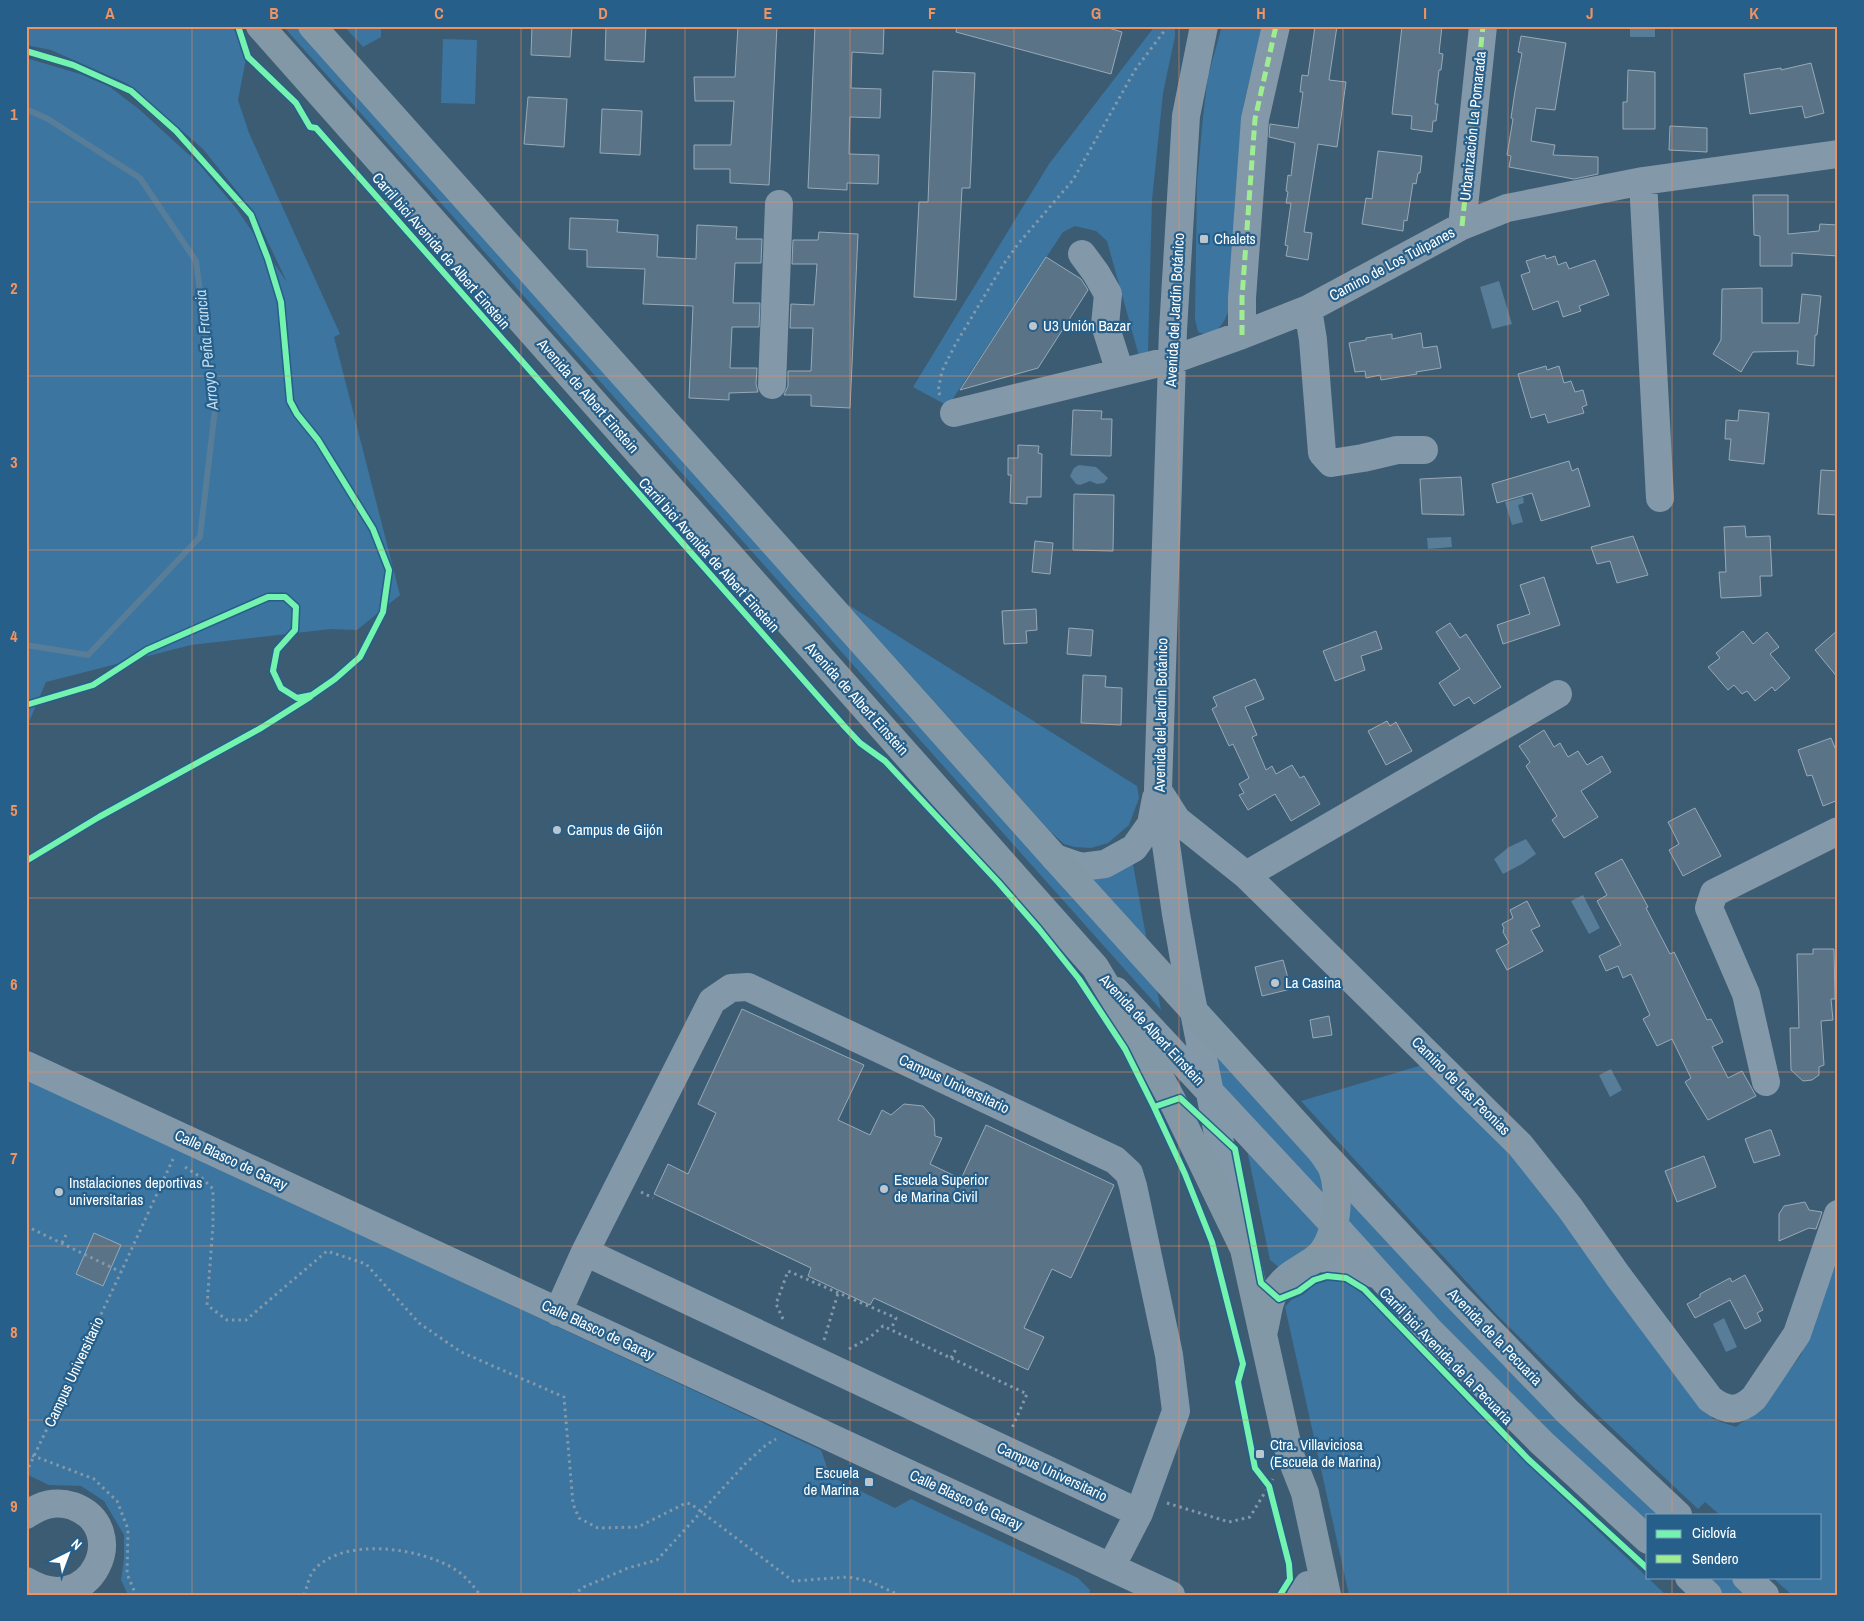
<svg xmlns="http://www.w3.org/2000/svg" width="1864" height="1621" viewBox="0 0 1864 1621" font-family="'Archivo Narrow',sans-serif">
<style>
.green{fill:#3b75a0}
.water{fill:#577d99}
.lines{fill:none;stroke-linecap:round;stroke-linejoin:round}
.stream{stroke:#577d99;stroke-width:6}
.building{fill:#5a7386;stroke:#97a9b7}
.path{stroke:#8398a8;stroke-width:3;stroke-dasharray:2.5 4;stroke-linecap:butt}
.minor{stroke:#8398a8;stroke-width:28}
.highway{stroke:#8398a7;stroke-width:28}
.quiet{stroke:#9fed91;stroke-width:5;stroke-dasharray:10 5;stroke-linecap:butt}
.cycleway-casing{stroke:#265f8a;stroke-width:9}
.cycleway{stroke:#73f3ae;stroke-width:6}
.grid{fill:none;stroke:#f09361;stroke-width:1;stroke-opacity:0.55}
.poi-dot{fill:#bbc6ce;stroke:#265f8a;stroke-width:2}
.labels{text-anchor:middle;stroke-width:4.5;stroke-linejoin:round;paint-order:stroke}
.street-label{font-size:15px;fill:#fff;stroke:#265f8a}
.poi-label{font-size:15px;fill:#fff;stroke:#265f8a;text-anchor:start}
.water-label{font-size:16px;font-style:italic;fill:#c0ddf1;stroke:#265f8a}
.neatline{fill:none;stroke:#f09361;stroke-width:2}
.grid-label{font-size:16px;text-anchor:middle;font-weight:bold;fill:#f09361}
</style>
<rect width="100%" height="100%" fill="#3c5c74"/>
<path class="green" d="M26 26H231L235 31 246 59 238 100 249 133 340 334 334 337 400 595 357 630 331 629 191 645 46 682 26 729V58L80 74 110 87 140 110 199 164 236 208 287 282 253 211 203 149 128 84 51 50 26 45Z
M283 26H295L1157 990 1161 1010Z
M344 26H381V37L363 47Z
M1155 26H1175V36L1163 93 1152 200 1148 352 1139 356 1107 241 1096 231 1075 226 1063 232 948 406 913 387 1049 164Z
M1222 26H1263L1244 103 1236 200 1232 299C1228 315 1220 340 1198 332L1195 319 1197 182 1203 117 1208 76Z
M443 39 477 40 475 104 441 103Z
M847 604 1137 786 1139 798 1129 825 1108 843 1091 848 1075 847 1064 844 1050 831Z
M1132 859 1148 947 1086 873Z
M1193 1009 1678 1515H1648V1540L1209 1092Z
M1429 1063 1556 1202 1713 1419 1736 1427 1763 1405 1801 1355 1838 1259V1595H1792L1772 1577H1820V1515H1720L1705 1502 1698 1509 1597 1414 1495 1313 1301 1101Z
M26 1078 821 1450 830 1476 895 1508 911 1499 1078 1578 1090 1590 1089 1595H128L121 1580 124 1559V1535L104 1501 81 1486 49 1485 26 1474Z
M1246 1145 1326 1231 1317 1242 1281 1269 1270 1260Z
M1330 1280 1348 1283 1365 1296 1535 1471 1666 1595H1349L1285 1307 1291 1300 1304 1294 1313 1285Z
M1689 1577H1746L1765 1595H1708Z"/>
<path class="water" d="M1630 26H1655V37H1630Z
M1499 281 1512 324 1492 329 1480 287Z
M1079 465 1096 467 1108 478 1104 483 1097 484 1090 481 1080 485 1076 484 1070 476 1074 468Z
M1523 497 1524 503 1518 505 1523 522 1512 525 1505 502Z
M1451 537 1452 547 1428 549 1427 538Z
M1526 839 1536 854 1522 864 1503 874 1494 859 1509 847Z
M1583 895 1600 928 1589 934 1571 901Z
M1611 1069 1622 1090 1610 1097 1599 1075Z
M1724 1318 1737 1347 1726 1352 1713 1324Z"/>
<g class="lines">
<path class="stream" d="M26 109 48 119 140 178 196 261 215 409 200 537 88 655 26 645"/>
</g>
<path class="building" d="M532 26H572L570 57 531 55Z
M606 26H646L644 62 605 60Z
M738 26H777L769 185 730 183V169H694V145H731L734 101H695L694 77H735Z
M815 26H884L883 54 852 52 851 88 881 89 880 118 850 117 849 154 879 155 878 184 847 183V190L808 188Z
M957 26H1102L1122 32 1111 74 956 32Z
M1315 26H1337L1329 80 1346 82 1337 147 1318 144 1304 232 1312 233 1308 260 1286 256 1288 246 1285 245 1291 203H1286L1288 192 1286 191 1288 175 1291 176 1295 143 1269 137 1270 124 1298 128 1303 92H1300L1302 75 1308 76Z
M1402 26H1442L1439 53 1443 54 1441 70H1439L1435 104H1438L1436 121H1433L1432 132 1411 129 1412 116 1392 114Z
M1521 36 1566 43 1555 110 1536 108 1531 141 1555 145 1553 155 1598 157V174L1574 179 1509 167 1511 156 1507 155 1513 119 1511 118 1515 91 1522 53 1518 52Z
M1811 63 1824 113 1805 118 1802 106 1750 114 1744 74 1781 68V70Z
M1628 70 1655 72V129H1623V102H1627Z
M933 71 975 73 970 188H962L956 300 914 297 919 202H928Z
M528 97 567 99 564 147 524 144Z
M602 109 642 111 640 155 600 153Z
M1670 126 1707 128V152L1669 150Z
M1378 151 1422 156 1420 173H1418L1416 184 1413 183 1407 221 1404 220 1403 231 1362 224 1366 198 1372 199Z
M1753 195H1788V234L1819 231 1820 224 1838 225V256L1792 253V266H1760V236L1754 235Z
M570 218 618 220 617 232 658 235 657 257 696 259 697 225 737 227 736 239H762L761 263H735L733 303H760L759 327H732L730 368H757L756 384 758 392 729 393V400L689 398 693 306 643 304 645 269 587 267V250L569 249Z
M819 232 858 234 850 408 811 406V395H784L788 386V371H811L813 328H790L791 304 814 305 817 264H792L793 240H818Z
M1545 255 1546 259 1555 256 1558 265 1566 262 1569 269 1595 260 1609 295 1579 306 1581 311 1563 317 1558 301 1533 310 1521 275 1530 272 1526 261Z
M1046 257 1081 279 1088 290 1038 368 960 390Z
M1762 288V323H1799L1802 294 1821 296 1817 335H1815L1814 366 1797 364 1798 351 1753 352 1741 372 1713 354 1721 340 1722 289Z
M1421 333 1423 348 1437 346 1441 368 1416 372 1417 374 1381 380 1380 375 1366 378 1365 371 1355 372 1349 343 1366 340V338L1392 334V339Z
M1546 366 1547 370 1559 366 1564 383 1571 381 1575 392 1583 390 1587 405 1582 407 1584 413 1548 423 1545 414 1531 418 1518 374Z
M1073 410 1102 411 1101 419H1112L1111 456 1071 455Z
M1739 410 1769 413 1764 464 1729 460 1731 439H1725L1726 420 1738 421Z
M1018 445 1039 446 1038 453 1042 454 1041 497H1027V504L1010 503 1011 475H1008V458H1018Z
M1569 461 1572 471 1578 468 1590 506 1541 521 1532 493 1497 503 1492 484Z
M1821 470 1838 471V515L1818 514Z
M1461 477 1464 515 1422 514 1420 479Z
M1074 494 1114 495 1113 551 1073 550Z
M1745 526 1746 537 1770 536 1772 576H1760L1761 596 1721 598 1719 572H1726L1724 527Z
M1633 536 1648 575 1617 583 1610 561 1597 564 1591 547Z
M1035 541 1053 543 1050 574 1032 572Z
M1544 577 1560 625 1503 644 1497 625 1530 614 1520 585Z
M1036 609 1037 630 1026 631 1027 643 1004 644 1002 611Z
M1450 623 1460 638 1466 634 1501 687 1474 704 1469 697 1454 706 1439 683 1460 669 1436 632Z
M1069 628 1093 630 1091 656 1067 654Z
M1838 630V678L1815 650Z
M1376 631 1382 649 1361 656 1365 670 1335 681 1323 651Z
M1743 631 1753 644 1767 632 1779 647 1770 654 1790 678 1775 691 1772 687 1755 701 1747 691 1742 694 1734 685 1728 690 1708 667 1720 658 1716 653Z
M1083 675 1106 676 1105 687 1122 688 1121 725 1081 723Z
M1255 679 1264 699 1245 707 1257 735 1252 737 1266 770 1272 766 1276 774 1292 765 1300 778 1304 776 1320 804 1291 821 1275 794 1248 810 1239 795 1244 793 1239 784 1249 778 1233 744 1229 746 1212 709 1217 706 1213 697Z
M1387 721 1390 726 1396 722 1412 751 1386 765 1368 731Z
M1544 730 1554 747 1560 743 1568 757 1578 751 1587 765 1602 756 1611 772 1581 791 1598 817 1564 838 1552 820 1557 816 1526 766 1530 762 1519 746Z
M1831 738 1838 755V800L1823 806 1812 775 1807 776 1798 750Z
M1695 808 1721 856 1683 876 1669 850 1679 844 1668 822Z
M1622 859 1648 907 1646 908 1670 954 1674 952 1707 1020 1711 1019 1723 1042 1712 1047 1728 1078 1742 1071 1756 1096 1708 1120 1685 1082 1691 1078 1672 1039 1657 1046 1643 1019 1650 1015 1631 974 1623 978 1618 966 1606 971 1599 956 1621 945 1597 901 1607 895 1595 873Z
M1527 901 1540 926 1531 930 1543 951 1507 970 1496 950 1509 943 1503 932 1504 928 1502 924 1513 918 1510 910Z
M1813 949H1834L1835 999H1831L1833 1020 1821 1021 1824 1065 1819 1067V1075L1812 1080 1803 1081 1791 1070 1790 1028H1799L1797 954H1813Z
M1283 960 1291 989 1262 996 1255 967Z
M742 1009 864 1065 838 1120 870 1135 882 1110 891 1115 904 1104 923 1106 934 1119 935 1136 942 1138 930 1164 961 1179 986 1125 1114 1185 1071 1278 1052 1269 1024 1328 1044 1337 1028 1370 874 1298 870 1305 808 1276 811 1268 654 1194 668 1164 688 1174 716 1113 698 1104Z
M1329 1016 1332 1035 1313 1038 1310 1020Z
M1769 1130H1771L1780 1155 1754 1163 1745 1139Z
M1704 1156 1716 1187 1677 1202 1665 1171Z
M1805 1202 1809 1210 1822 1212 1816 1229 1809 1228 1779 1241V1214L1784 1206Z
M94 1233 121 1245 103 1286 76 1274Z
M1745 1275 1763 1310 1757 1313 1761 1321 1745 1329 1730 1300 1695 1318 1687 1304 1700 1297V1294L1730 1278 1732 1282Z"/>
<g class="lines">
<path class="path" d="M940 395 938 391 942 371 955 345 1003 265 1018 244 1073 180 1135 70 1168 26
M185 1167 202 1178 213 1189V1225L207 1305 227 1320H246L327 1251 366 1264 419 1323 461 1352 564 1397 573 1504 579 1518 598 1528 638 1527 686 1503 691 1504 793 1581 848 1577 869 1581 899 1595
M641 1192 653 1198
M26 1226 121 1272
M62 1243 66 1235
M783 1319 776 1304 788 1271 896 1318 891 1329
M824 1340 839 1290
M849 1349 869 1338 883 1326 1027 1394 1012 1428
M951 1358 956 1349
M26 1453 94 1479 117 1501 128 1529 127 1574 136 1595
M26 1473 121 1272 173 1159
M1167 1503 1229 1522 1250 1517 1273 1479
M304 1595C307 1588 309 1575 314 1570 344 1536 422 1548 456 1570 466 1577 473 1585 480 1595
M573 1595 584 1587 628 1568 657 1560 746 1463 766 1445 776 1439"/>
<path class="minor" d="M1204 26 1186 116 1173 330 1158 789 1176 914 1188 981 1218 1134 1239 1226
M1643 181 1660 498
M1462 226 1483 26
M1082 254 1096 273 1108 294 1105 325 1120 372
M1308 309 1313 340 1322 453 1331 463 1363 458 1397 450H1424
M1242 335V298L1255 119 1276 26
M772 385 779 204
M954 413 1172 360 1242 335 1308 309 1462 226 1507 208 1643 181 1838 154
M1161 795 1177 820 1246 875 1520 1145 1570 1208 1618 1276 1710 1399C1726 1411 1738 1413 1754 1398L1797 1334 1838 1214
M1055 858 1081 867 1105 864 1134 848 1151 824 1156 798
M1246 875 1558 694
M1116 991 1334 1225 1429 1330 1542 1443 1648 1540
M26 1065 1171 1595
M1766 1082 1746 994 1709 908 1714 893 1838 831
M1324 1154 1456 1296 1567 1411 1678 1515
M585 1252 712 1001 731 988 748 987 1115 1160 1129 1173 1133 1186 1169 1355 1176 1411 1139 1513 1111 1567
M1317 1258 1341 1260 1375 1274
M558 1312 585 1252 1139 1513
M26 1515C41 1505 55 1500 73 1506 133 1528 91 1621 26 1581
M1689 1577 1708 1595
M1746 1577 1765 1595
M1301 1595 1308 1585"/>
<path class="highway" d="M260 26 1095 967 1147 1054 1172 1100 1244 1249 1289 1452 1305 1493 1327 1595
M312 26 1055 858 1320 1150C1324 1155 1328 1161 1331 1166 1342 1190 1338 1243 1315 1259 1297 1272 1287 1273 1274 1293 1268 1303 1267 1319 1264 1330"/>
<path class="quiet" d="M1462 226 1483 26
M1242 335V298L1255 119 1276 26"/>
<defs>
<path id="cycleway" d="M238 26 248 57 296 103 310 127 316 128 845 727 860 743 885 761 998 882 1039 929 1079 979 1125 1049 1154 1107
M26 51 73 65 131 91 176 131 251 215 268 259 281 302 290 401 297 414 318 440 373 529 389 570 383 612 360 657 335 679 312 695 297 698 281 688 273 671 277 650 295 630 296 607 285 597H268L147 650 93 685 26 705
M26 861 99 817 261 728 310 697
M1280 1595 1290 1579 1289 1564 1269 1486 1255 1468 1238 1382 1243 1364 1212 1242 1185 1174 1154 1107 1180 1098 1235 1149 1261 1283 1279 1299 1299 1291 1314 1280 1327 1276 1346 1278 1364 1289 1528 1459 1648 1569"/>
</defs>
<use href="#cycleway" class="cycleway-casing"/>
<use href="#cycleway" class="cycleway"/>
</g>
<path class="grid" d="M192 26V1595M356 26V1595M521 26V1595M685 26V1595M850 26V1595M1014 26V1595M1179 26V1595M1343 26V1595M1508 26V1595M1672 26V1515M26 202H1838M26 376H1838M26 550H1838M26 724H1838M26 898H1838M26 1072H1838M26 1246H1838M26 1420H1838M1672 1577V1595"/>
<g class="poi-dot">
<rect x="1199" y="234" width="10" height="10" rx="2.5"/>
<circle cx="1033" cy="326" r="5"/>
<circle cx="557" cy="830" r="5"/>
<circle cx="1275" cy="983" r="5"/>
<circle cx="884" cy="1189" r="5"/>
<circle cx="59" cy="1192" r="5"/>
<rect x="1255" y="1449" width="10" height="10" rx="2.5"/>
<rect x="864" y="1477" width="10" height="10" rx="2.5"/>
</g>
<g class="labels">
<g class="street-label">
<text transform="translate(1473 126) rotate(-84)" y="5">Urbanización La Pomarada</text>
<text transform="translate(441 251) rotate(49)" y="5">Carril bici Avenida de Albert Einstein</text>
<text transform="translate(1392 264) rotate(-28)" y="5">Camino de Los Tulipanes</text>
<text transform="translate(1175 310) rotate(-87)" y="5">Avenida del Jardín Botánico</text>
<text transform="translate(588 396) rotate(49)" y="5">Avenida de Albert Einstein</text>
<text transform="translate(709 555) rotate(48)" y="5">Carril bici Avenida de Albert Einstein</text>
<text transform="translate(857 699) rotate(48)" y="5">Avenida de Albert Einstein</text>
<text transform="translate(1161 715) rotate(-89)" y="5">Avenida del Jardín Botánico</text>
<text transform="translate(1152 1030) rotate(47)" y="5">Avenida de Albert Einstein</text>
<text transform="translate(954 1084) rotate(25)" y="5">Campus Universitario</text>
<text transform="translate(1461 1086) rotate(45)" y="5">Camino de Las Peonias</text>
<text transform="translate(231 1160) rotate(25)" y="5">Calle Blasco de Garay</text>
<text transform="translate(598 1330) rotate(25)" y="5">Calle Blasco de Garay</text>
<text transform="translate(1495 1337) rotate(46)" y="5">Avenida de la Pecuaria</text>
<text transform="translate(1446 1356) rotate(46)" y="5">Carril bici Avenida de la Pecuaria</text>
<text transform="translate(74 1372) rotate(-65)" y="5">Campus Universitario</text>
<text transform="translate(1052 1472) rotate(25)" y="5">Campus Universitario</text>
<text transform="translate(966 1500) rotate(25)" y="5">Calle Blasco de Garay</text>
</g>
<g class="poi-label">
<text x="1214" y="244">Chalets</text>
<text x="1043" y="331">U3 Unión Bazar</text>
<text x="567" y="835">Campus de Gijón</text>
<text x="1285" y="988">La Casina</text>
<text x="894" y="1185">Escuela Superior<tspan x="894" dy="17">de Marina Civil</tspan></text>
<text x="69" y="1188">Instalaciones deportivas<tspan x="69" dy="17">universitarias</tspan></text>
<text x="1270" y="1450">Ctra. Villaviciosa<tspan x="1270" dy="17">(Escuela de Marina)</tspan></text>
<text x="859" y="1478" text-anchor="end">Escuela<tspan x="859" dy="17">de Marina</tspan></text>
</g>
<g class="water-label">
<text transform="translate(206 350) rotate(-96)" y="6">Arroyo Peña Francia</text>
</g>
</g>
<rect width="1864" height="1621" fill="none" stroke="#265f8a" stroke-width="55"/>
<rect x="1646" y="1514" width="175" height="65" fill="#265f8a" stroke="#7d9fb9"/>
<rect x="1656" y="1530" width="25" height="8" fill="#73f3ae" stroke="#7d9fb9"/>
<text x="1692" y="1538" font-size="15" fill="#ffffff">Ciclovía</text>
<rect x="1656" y="1555" width="25" height="8" fill="#9fed91" stroke="#7d9fb9"/>
<text x="1692" y="1564" font-size="15" fill="#ffffff">Sendero</text>
<g transform="translate(68 1554) rotate(42)" stroke="#265f8a" stroke-width="4" paint-order="stroke">
<path d="M0-4L9 19L0 12L-9 19Z" fill="#ffffff"/>
<text y="-8" font-size="14" font-weight="bold" text-anchor="middle" fill="#ffffff">N</text>
</g>
<rect x="28" y="28" width="1808" height="1566" class="neatline"/>
<g class="grid-label">
<text x="110" y="19">A</text>
<text x="274" y="19">B</text>
<text x="439" y="19">C</text>
<text x="603" y="19">D</text>
<text x="768" y="19">E</text>
<text x="932" y="19">F</text>
<text x="1096" y="19">G</text>
<text x="1261" y="19">H</text>
<text x="1425" y="19">I</text>
<text x="1590" y="19">J</text>
<text x="1754" y="19">K</text>
<text x="14" y="120">1</text>
<text x="14" y="294">2</text>
<text x="14" y="468">3</text>
<text x="14" y="642">4</text>
<text x="14" y="816">5</text>
<text x="14" y="990">6</text>
<text x="14" y="1164">7</text>
<text x="14" y="1338">8</text>
<text x="14" y="1512">9</text>
</g>
</svg>
